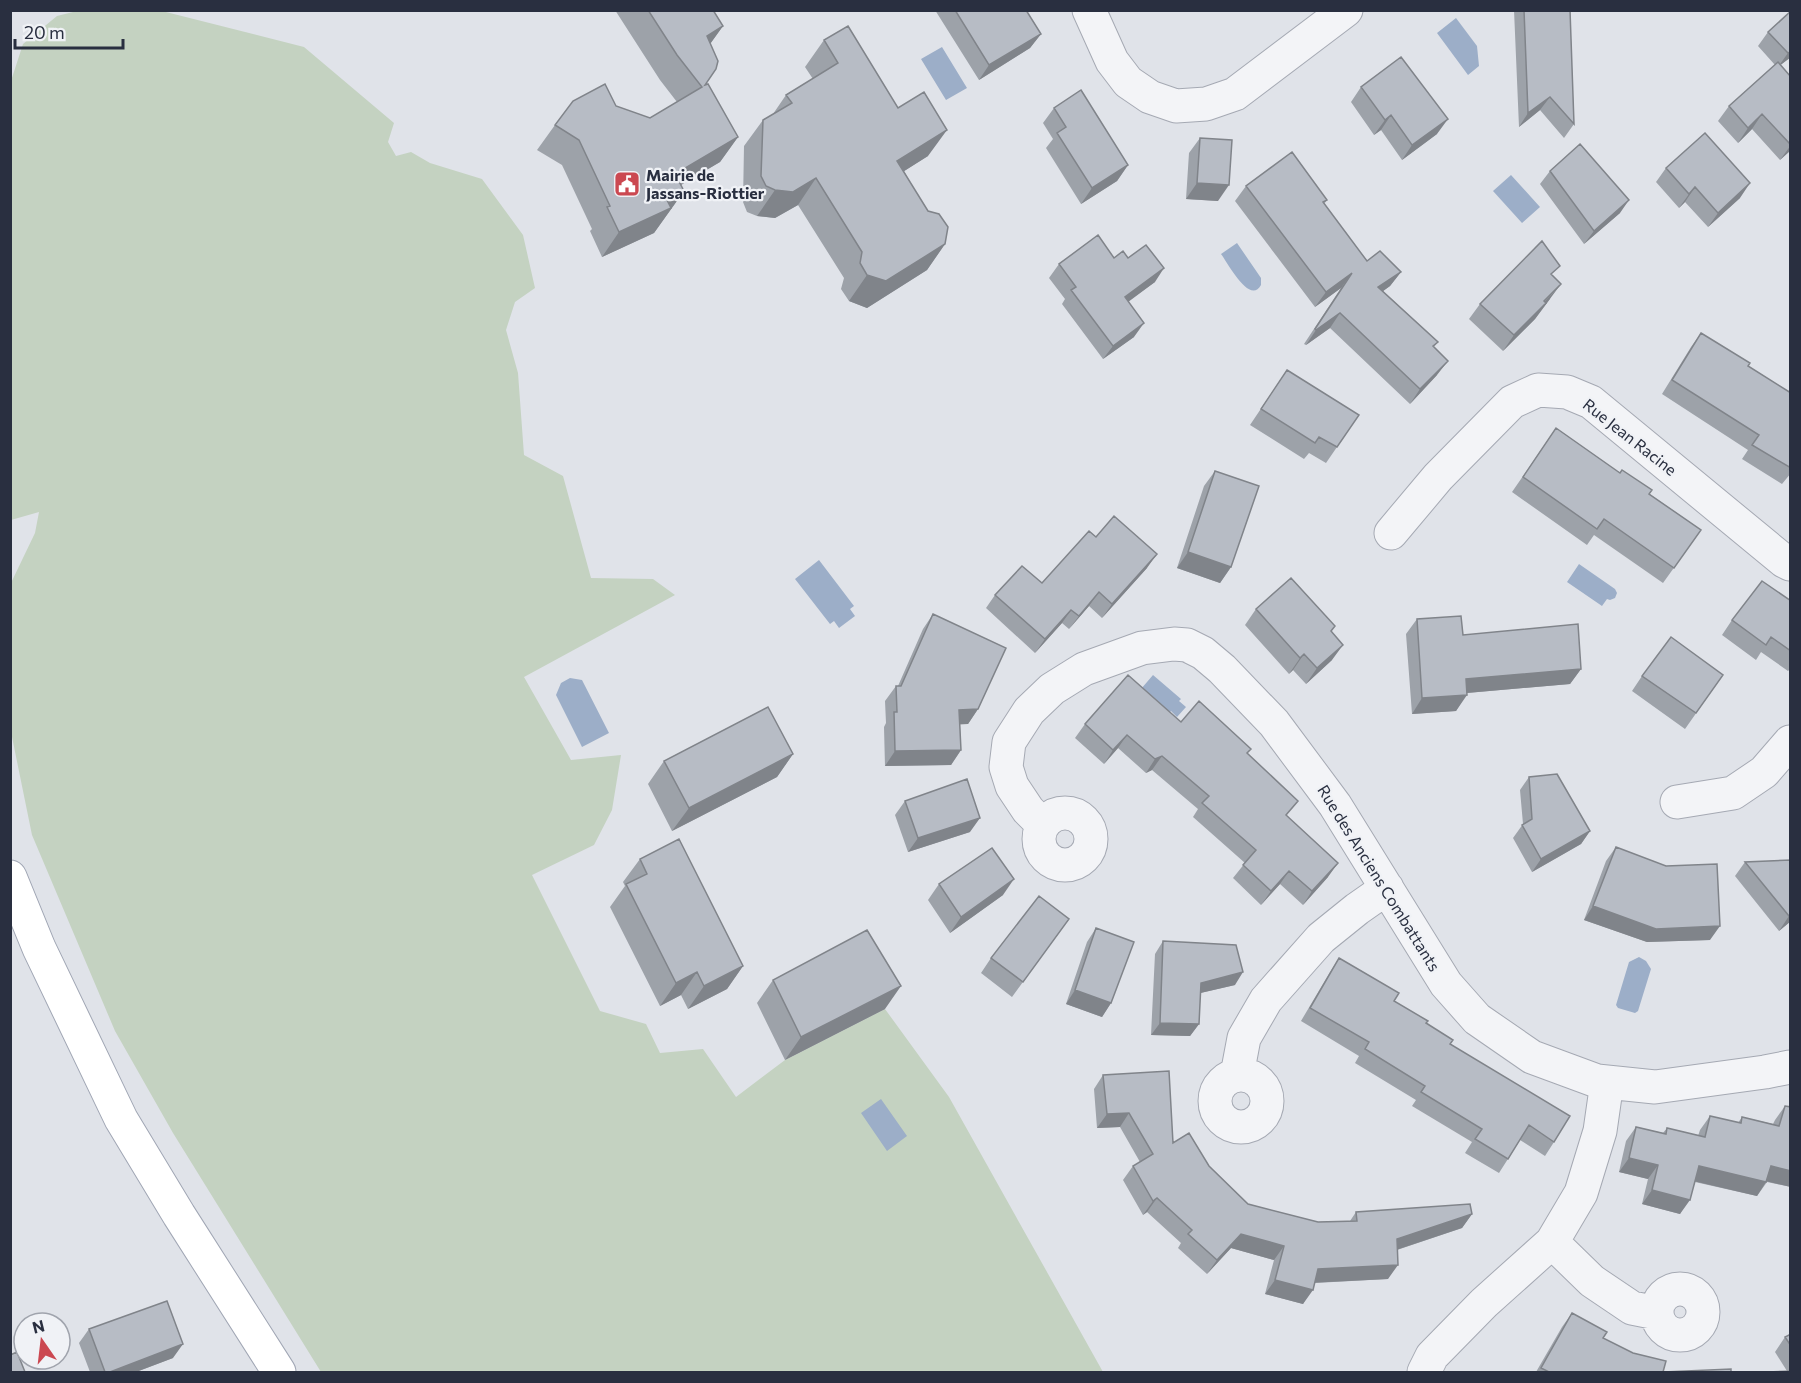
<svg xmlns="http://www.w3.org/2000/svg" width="1801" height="1383" viewBox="0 0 1801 1383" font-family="Commissioner,sans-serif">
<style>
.green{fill:#c4d2c1}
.water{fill:#9caec8}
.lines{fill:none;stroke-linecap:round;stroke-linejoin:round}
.street-casing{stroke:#a5a9b3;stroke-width:35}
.primary-casing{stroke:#a0a6b4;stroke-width:35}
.street{stroke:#f3f4f7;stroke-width:33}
.primary{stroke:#fff;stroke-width:33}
.wall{fill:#9da2a9}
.shaded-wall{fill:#80848a}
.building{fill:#b7bcc5;stroke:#80848a;stroke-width:1.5}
.labels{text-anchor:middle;stroke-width:4.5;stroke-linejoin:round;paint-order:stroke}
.poi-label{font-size:16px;font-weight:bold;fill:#292f40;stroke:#f0f2f6;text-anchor:start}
.street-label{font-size:16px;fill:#292f40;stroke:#f0f2f6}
</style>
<rect width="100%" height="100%" fill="#e0e3e9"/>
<path class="green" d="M158 10 304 47 394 123 388 142 396 156 411 152 430 163 482 179 523 235 535 288 515 302 506 330 518 373 524 455 563 476 591 578 653 579 675 595 524 677 571 760 621 755 612 810 594 845 532 875 600 1011 646 1024 660 1053 703 1049 736 1097 785 1060 885 1009 949 1097 1103 1372H321L173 1133 115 1031 32 835 11 732 10 585 35 533 39 512 11 520 10 84 23 44 57 16 77 11Z"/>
<path class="water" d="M1456 18 1477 46 1479 66 1468 75 1437 33Z
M942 47 967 88 946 100 921 59Z
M1511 175 1540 207 1522 223 1493 191Z
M1237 243 1261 278V285C1250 305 1229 265 1221 254Z
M819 560 854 606 850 609 855 616 839 628 834 621 830 624 795 579Z
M1579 564 1615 589 1617 593 1615 598 1610 600 1607 599 1602 606 1567 582Z
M1153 675 1181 699 1179 701 1186 707 1177 717 1171 711 1169 713 1141 689Z
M570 678 582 680 609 733 582 747 556 695 561 683Z
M1639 957 1646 961 1651 969 1638 1011 1635 1013 1618 1008 1616 1005 1629 962Z
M881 1099 907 1136 887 1151 861 1113Z"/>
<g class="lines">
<defs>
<path id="street" d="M1089 10 1112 61 1128 82 1150 97 1176 106 1206 104 1235 94 1346 10
M1391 533 1438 477 1512 402 1538 390 1567 392 1591 402 1784 561 1790 564
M1677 802 1733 793 1764 772 1790 742
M1039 839a26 26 0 1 1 52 0a26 26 0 1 1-52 0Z
M1043 825 1028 810 1012 786 1006 767 1009 742 1029 711 1052 689 1084 669 1142 648 1174 644 1187 645 1203 653 1222 669 1274 723 1335 805 1446 984 1477 1019 1532 1057 1597 1081 1655 1087 1765 1072 1790 1067
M1215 1101a26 26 0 1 1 52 0a26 26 0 1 1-52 0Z
M1237 1075 1244 1038 1266 1000 1321 938 1357 909 1387 888
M1552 1242 1592 1281 1632 1308 1657 1313
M1657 1312a23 23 0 1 1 46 0a23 23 0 1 1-46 0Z
M1424 1372 1432 1356 1484 1303 1552 1242 1581 1193 1600 1131 1607 1082"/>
<path id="primary" d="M10 877 39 948 121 1119 179 1215 279 1372"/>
</defs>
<use href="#street" class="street-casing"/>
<use href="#primary" class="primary-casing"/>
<use href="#street" class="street"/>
<use href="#primary" class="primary"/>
</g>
<path class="wall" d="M615 10H713L723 26 710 44 705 85 738 137 720 162 681 185 684 191 654 233 602 257 590 231 592 229 562 165 537 150 555 125 616 106 650 118 677 102 660 80Z
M935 10H1026L1041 34 1030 48 979 80Z
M1514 10H1570L1574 124 1564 138 1540 110 1519 127Z
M1791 11V57L1780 65 1791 77V150L1780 160 1752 129 1738 143 1718 121 1729 106 1775 65 1758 46 1768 32Z
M824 40 898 108 928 156 904 171 945 244 927 270 867 308 849 301 841 289 844 278 798 205 775 218 757 216 747 212 743 202 744 146 763 120 773 114 786 95 813 79 805 67Z
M1361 87 1437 134 1402 160 1381 130 1374 135 1351 102Z
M1054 108 1128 165 1117 181 1081 204 1046 148 1053 139 1043 123Z
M1200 138 1218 201 1186 199 1189 153Z
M1666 168 1740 198 1708 227 1685 202 1679 208 1656 182Z
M1550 171 1620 213 1584 244 1540 184Z
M1246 186 1327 200 1324 204 1367 261 1401 272 1390 286 1383 291 1438 342 1434 347 1437 375 1410 404 1330 328 1306 345 1304 344 1341 288 1315 307 1235 201Z
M1128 258 1155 282 1128 301 1134 337 1103 359 1062 304 1065 299 1049 278 1059 264Z
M1553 276 1550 299 1535 319 1503 351 1469 319 1480 304Z
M1701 333 1748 366 1791 393V473L1782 484 1742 459 1748 450 1662 394 1691 347Z
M1287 370 1337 447 1326 463 1309 453 1304 459 1250 425Z
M1556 428 1701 530 1663 583 1594 535 1587 545 1512 492Z
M1215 471 1231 567 1220 583 1177 568 1204 486Z
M1096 537 1147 568 1102 618 1089 606 1069 629 1062 623 1035 653 986 608 995 595 1042 583Z
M1791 601V668L1788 671 1761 652 1756 660 1722 635 1732 620Z
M1256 609 1335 626 1331 631 1332 660 1306 684 1293 670 1289 674 1245 625Z
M933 614 978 709 968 724H960L961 750 951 765 885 766 884 727 886 723 885 701 896 686H898L923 629Z
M1417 619 1463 635 1581 669 1570 684 1467 693 1456 711 1412 714 1406 634Z
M1723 675 1685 729 1632 691 1642 676Z
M1181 722 1247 754 1287 817 1328 877 1303 905 1280 884 1261 905 1233 878 1245 863 1193 817 1198 809 1152 770 1146 773 1118 748 1104 764 1075 738 1085 724Z
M793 754 777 777 672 831 648 784 664 761Z
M1529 777 1590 831 1581 844 1532 872 1513 838 1523 824 1520 790Z
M905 801 970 832 908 852 895 815Z
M1616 847 1710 940 1647 942 1584 920 1606 861Z
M640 859 743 966 727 989 688 1009 681 995 660 1006 610 907 625 886 623 882Z
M1791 860V921L1779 931 1735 876 1745 862Z
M939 884 1003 895 950 933 928 900Z
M1069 919 1012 997 981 973 991 958Z
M1096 928 1111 1003 1102 1017 1066 1004 1087 942Z
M1163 941 1235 985 1200 993 1199 1024 1190 1036 1151 1035 1155 954Z
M1339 958 1394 1001 1426 1023 1450 1044 1554 1142 1545 1156 1520 1140 1499 1173 1465 1153 1472 1142 1412 1106 1416 1100 1355 1063 1359 1056 1301 1021 1330 972Z
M773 980 885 1009 785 1060 757 1003Z
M1103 1075 1173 1143 1209 1166 1248 1204 1318 1222 1350 1221 1356 1212 1472 1214 1462 1228 1397 1250 1388 1279 1315 1283 1303 1304 1265 1294 1274 1260 1231 1248 1207 1274 1178 1248 1181 1243 1147 1212 1143 1215 1123 1180 1133 1166 1140 1162 1120 1127 1097 1128 1094 1089Z
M1785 1106 1791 1107V1187L1767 1182 1757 1196 1695 1182 1680 1214 1642 1204 1648 1179 1619 1172 1626 1141 1636 1127 1663 1133 1667 1128 1698 1136 1700 1130 1710 1116 1738 1123 1742 1117 1773 1124 1775 1120Z
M1572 1313 1603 1338 1663 1372H1731H1536L1562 1327Z
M89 1329 173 1358 136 1372H90L79 1343Z
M1791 1334V1372L1787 1371 1775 1352 1785 1337Z"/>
<path class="shaded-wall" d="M723 26 705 51 707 36Z
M1041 34 1030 48 979 80 989 65Z
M1791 51V57L1778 67 1788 53Z
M1550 97 1540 110 1519 127 1528 113Z
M1762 114 1752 129 1738 143 1748 128Z
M1391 115 1381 130 1374 135 1385 120Z
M1448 119 1437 134 1402 160 1412 145Z
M947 130 928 156 879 187 897 161Z
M738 137 720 162 657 199 675 174Z
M1791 145V150L1780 160Z
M1128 165 1117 181 1081 204 1092 188Z
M816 178 798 205 775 218 757 216 775 190Z
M1197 183 1229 185 1218 201 1186 199Z
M1750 183 1740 198 1708 227 1718 213Z
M1695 187 1685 202 1679 208 1689 194Z
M684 191 654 233 602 257 619 232 667 200Z
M1629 200 1620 213 1584 244 1594 231Z
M945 244 927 270 867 308 849 301 867 275Z
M1164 268 1155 282 1116 311 1125 297Z
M1401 272 1390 286 1368 302 1378 287Z
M1352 273 1341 288 1315 307 1326 292Z
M1561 284 1535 319 1503 351 1514 335Z
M1340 313 1330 328 1306 345 1316 330Z
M1144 323 1134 337 1103 359 1113 346Z
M1448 361 1437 375 1410 404 1420 389Z
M1188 552 1231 567 1220 583 1177 568Z
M1157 554 1147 568 1102 618 1112 604Z
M1099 592 1089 606 1069 629 1079 616Z
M1071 610 1062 623 1035 653 1045 639Z
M1343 645 1332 660 1306 684 1317 668Z
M1304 654 1293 670 1289 674 1300 658Z
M1581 669 1570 684 1455 694 1466 679Z
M1467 695 1456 711 1412 714 1422 698Z
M978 709 968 724 949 725 959 710Z
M1127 735 1118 748 1104 764 1113 750Z
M961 750 951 765 885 766 895 751Z
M793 754 777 777 672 831 689 808Z
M1162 756 1152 770 1146 773 1155 759Z
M980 818 970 832 908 852 918 838Z
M1590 831 1581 844 1532 872 1541 859Z
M1338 863 1328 877 1303 905 1312 891Z
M1289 871 1280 884 1261 905 1271 891Z
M1014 879 1003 895 950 933 961 917Z
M1593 906 1720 926 1710 940 1647 942 1584 920Z
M1791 915V921L1779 931 1789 916Z
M743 966 727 989 688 1009 704 986Z
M697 972 681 995 660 1006 676 983Z
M1243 972 1235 985 1192 995 1201 983Z
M901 986 885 1009 785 1060 801 1037Z
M1075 990 1111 1003 1102 1017 1066 1004Z
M1160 1023 1199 1024 1190 1036 1151 1035Z
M1129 1113 1120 1127 1097 1128 1107 1114Z
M1629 1158 1658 1165 1648 1179 1619 1172Z
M1699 1166 1766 1182 1757 1196 1689 1180Z
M1771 1166 1791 1171V1187L1761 1180Z
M1652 1190 1690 1200 1680 1214 1642 1204Z
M1157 1198 1147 1212 1143 1215 1153 1201Z
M1472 1214 1462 1228 1387 1253 1397 1239Z
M1241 1234 1284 1246 1274 1260 1231 1248 1207 1274 1217 1260Z
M1398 1265 1388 1279 1308 1283 1318 1269Z
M1275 1280 1313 1290 1303 1304 1265 1294Z
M183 1344 173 1358 136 1372H110Z"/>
<path class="building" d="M648 10H713L723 26 707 36 718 61 716 69 705 85 708 84 738 137 675 174 684 191 667 200 671 208 619 232 607 207 610 206 579 140 555 125 573 101 605 84 616 106 650 118 702 87 677 55Z
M955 10H1026L1041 34 989 65Z
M1524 10H1570L1574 124 1550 97 1528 113Z
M1791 11V51L1788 53 1768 32Z
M848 26 898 108 924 92 947 130 897 161 928 211 939 214 948 227 945 244 886 281 867 275 860 263 862 252 816 178 793 192 775 190 766 186 761 176 763 120 792 103 786 95 838 63 824 40Z
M1401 57 1448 119 1412 145 1391 115 1385 120 1361 87Z
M1778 62 1791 77V145L1762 114 1748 128 1729 106Z
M1081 90 1128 165 1092 188 1057 133 1066 127 1054 108Z
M1705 133 1750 183 1718 213 1695 187 1689 194 1666 168Z
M1200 138 1232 140 1229 185 1197 183Z
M1580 144 1629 200 1594 231 1550 171Z
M1292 152 1327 200 1323 202 1367 261 1380 251 1401 272 1378 287 1438 342 1433 346 1448 361 1420 389 1340 313 1316 330 1315 329 1352 273 1326 292 1246 186Z
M1098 235 1114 258 1123 251 1128 258 1146 245 1164 268 1125 297 1144 323 1113 346 1071 290 1076 287 1059 264Z
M1542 241 1560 266 1551 274 1561 284 1544 301 1546 303 1514 335 1480 304Z
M1701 333 1750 363 1748 366 1791 393V468L1752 445 1759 435 1672 380Z
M1287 370 1359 415 1337 447 1319 437 1315 443 1261 409Z
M1556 428 1620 473 1622 470 1652 490 1649 494 1701 530 1674 568 1604 519 1597 529 1523 477Z
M1215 471 1259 486 1231 567 1188 552Z
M1114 516 1157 554 1112 604 1099 592 1079 616 1071 610 1045 639 995 595 1022 566 1042 583 1089 531 1096 537Z
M1291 578 1335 626 1331 631 1343 645 1317 668 1304 654 1300 658 1256 609Z
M1762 581 1791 601V651L1771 637 1766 645 1732 620Z
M933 614 1006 648 978 709 959 710 961 750 895 751 894 712H897L896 686H901Z
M1461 616 1463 635 1578 624 1581 669 1466 679 1467 695 1422 698 1417 619Z
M1671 637 1723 675 1696 713 1642 676Z
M1128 675 1181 722 1199 701 1251 749 1247 753 1298 801 1286 815 1338 863 1312 891 1289 871 1271 891 1243 865 1256 850 1202 803 1209 796 1162 756 1155 759 1127 735 1113 750 1085 724Z
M768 707 793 754 689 808 664 761Z
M1557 774 1590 831 1541 859 1522 825 1532 819 1529 777Z
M967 779 980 818 918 838 905 801Z
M679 839 743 966 704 986 697 972 676 983 626 884 647 874 640 859Z
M1616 847 1666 866 1717 864 1720 926 1656 929 1593 906Z
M992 848 1014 879 961 917 939 884Z
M1791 860V915L1789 916 1745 862Z
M1039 896 1069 919 1023 982 991 958Z
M1096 928 1134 942 1111 1003 1075 990Z
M867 930 901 986 801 1037 773 980Z
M1163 941 1236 945 1243 972 1201 983 1199 1024 1160 1023Z
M1339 958 1399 993 1394 1001 1428 1021 1426 1023 1453 1040 1450 1044 1570 1116 1554 1142 1529 1125 1508 1159 1475 1139 1482 1129 1421 1092 1425 1086 1365 1049 1369 1042 1310 1008Z
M1169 1071 1173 1143 1189 1133 1209 1166 1248 1204 1318 1222 1357 1221 1356 1212 1470 1204 1472 1214 1397 1239 1398 1265 1318 1269 1313 1290 1275 1280 1284 1246 1241 1234 1217 1260 1188 1234 1192 1230 1157 1198 1153 1201 1133 1166 1153 1154 1129 1113 1107 1114 1103 1075Z
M1785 1106 1791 1107V1171L1771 1166 1766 1182 1699 1166 1690 1200 1652 1190 1658 1165 1629 1158 1636 1127 1666 1134 1667 1128 1705 1137 1710 1116 1741 1123 1742 1117 1779 1126Z
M167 1301 183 1344 110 1372H105L89 1329Z
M1572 1313 1607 1332 1603 1338 1633 1353 1666 1361 1663 1372 1731 1369V1372H1549L1541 1368Z
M1791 1334V1346L1785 1337Z
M17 1352 25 1372H10V1355Z
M1791 1371V1372H1767Z"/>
<defs>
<symbol id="civic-square" viewBox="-11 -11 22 22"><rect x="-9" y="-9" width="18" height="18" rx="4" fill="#cb4851" stroke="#f0f2f6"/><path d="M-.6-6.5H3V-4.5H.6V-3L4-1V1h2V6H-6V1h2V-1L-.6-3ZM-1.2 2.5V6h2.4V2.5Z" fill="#fff"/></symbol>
</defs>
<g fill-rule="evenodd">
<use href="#civic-square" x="612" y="169" width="30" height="30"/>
</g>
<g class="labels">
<g class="poi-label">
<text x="646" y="181">Mairie de<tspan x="646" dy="18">Jassans-Riottier</tspan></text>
</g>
<g class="street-label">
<text transform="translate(1630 437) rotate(38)" y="6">Rue Jean Racine</text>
<text transform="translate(1379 878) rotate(58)" y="6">Rue des Anciens Combattants</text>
</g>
</g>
<rect width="1801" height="1383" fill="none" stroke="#292f40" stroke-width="24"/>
<g transform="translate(42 1341) rotate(346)"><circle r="28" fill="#f0f2f6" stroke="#a0a4ad" stroke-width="1.5"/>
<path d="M0-4.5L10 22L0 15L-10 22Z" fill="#cb4851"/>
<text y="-9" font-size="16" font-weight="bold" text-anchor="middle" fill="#292f40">N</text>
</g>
<path d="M15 39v9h108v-9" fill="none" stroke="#292f40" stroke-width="3"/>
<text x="24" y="39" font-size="18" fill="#292f40" stroke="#f0f2f6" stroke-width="4.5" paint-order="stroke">20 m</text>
</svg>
